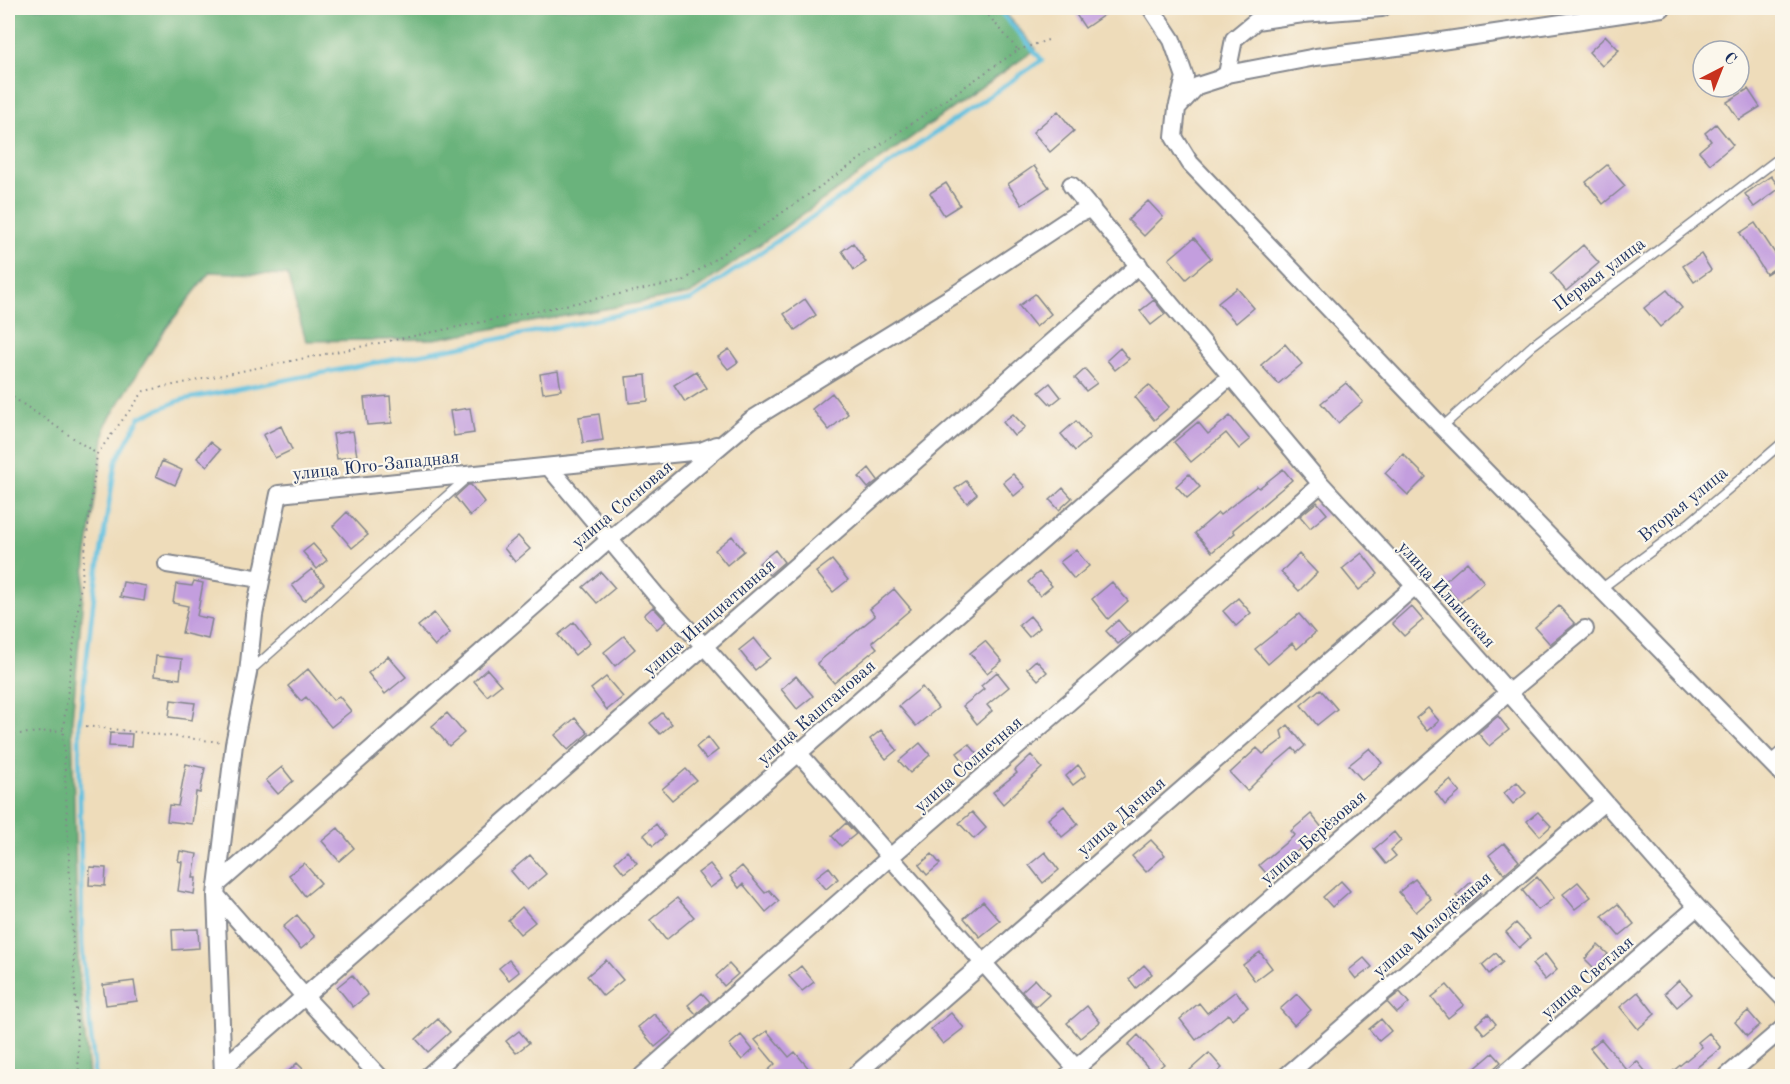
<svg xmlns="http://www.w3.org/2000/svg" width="1790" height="1084" viewBox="0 0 1790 1084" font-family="'Old Standard TT',serif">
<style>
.forest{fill:#6ab37b;stroke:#42716c;stroke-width:1.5}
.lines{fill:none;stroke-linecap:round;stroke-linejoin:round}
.stream{stroke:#61c0df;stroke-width:4.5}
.building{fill:#c39ede}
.lane-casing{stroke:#84868c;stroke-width:11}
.street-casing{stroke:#84868c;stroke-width:20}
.path{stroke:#84868c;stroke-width:2;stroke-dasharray:1.5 4.5;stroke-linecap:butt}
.lane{stroke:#fff;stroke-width:8}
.street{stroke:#fff;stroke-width:16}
.labels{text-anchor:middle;stroke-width:4.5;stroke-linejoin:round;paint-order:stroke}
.street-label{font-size:18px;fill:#1b2f5e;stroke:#fbf7ec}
</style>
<rect width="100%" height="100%" fill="#fbf7ec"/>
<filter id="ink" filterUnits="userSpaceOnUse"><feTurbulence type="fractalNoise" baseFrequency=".0167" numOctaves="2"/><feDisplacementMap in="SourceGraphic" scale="12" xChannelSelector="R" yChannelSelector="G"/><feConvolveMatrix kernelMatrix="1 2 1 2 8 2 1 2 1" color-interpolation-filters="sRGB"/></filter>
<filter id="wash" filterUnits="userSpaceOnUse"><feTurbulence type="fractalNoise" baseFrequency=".008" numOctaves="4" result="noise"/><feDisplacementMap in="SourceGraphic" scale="24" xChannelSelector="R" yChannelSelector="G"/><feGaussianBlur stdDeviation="1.35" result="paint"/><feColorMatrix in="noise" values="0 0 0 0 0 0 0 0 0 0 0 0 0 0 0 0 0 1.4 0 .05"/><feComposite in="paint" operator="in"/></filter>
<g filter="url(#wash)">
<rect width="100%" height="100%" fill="#eedcba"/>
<path class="forest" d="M8 8H1001L1036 49 690 294 434 339 306 341 287 275 210 272 164 331 106 424 86 561 72 721 78 967 89 1076H8Z"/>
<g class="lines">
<path class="stream" d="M95 1076 82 946 79 725 95 588 116 461 140 417 181 400 474 344 691 300 1042 60 997 8"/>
</g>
<g id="blocks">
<path class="building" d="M1083 8H1114L1085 28 1075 13Z
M1606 36 1619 50 1602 66 1589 52Z
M1748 89 1760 107 1739 120 1727 102Z
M1058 111 1074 131 1050 152 1033 132Z
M1716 124 1733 145 1710 164 1699 151 1711 141 1705 133Z
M1607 165 1625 186 1603 204 1586 182Z
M1034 166 1049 187 1022 205 1008 184Z
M1771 176 1780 188 1754 207 1745 194Z
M946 183 960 205 944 215 930 193Z
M1148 201 1163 217 1144 236 1128 220Z
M1755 223 1782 264 1766 274 1740 233Z
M1194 238 1211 258 1186 279 1169 259Z
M853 243 866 262 854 270 842 251Z
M1583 245 1599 263 1566 291 1551 273Z
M1701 254 1711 270 1694 282 1683 266Z
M1237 288 1254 308 1236 323 1218 303Z
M1667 290 1682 308 1660 327 1644 308Z
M1035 294 1051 314 1036 327 1019 306Z
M805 299 816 315 795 330 784 314Z
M1154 300 1165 314 1151 325 1140 311Z
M1285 344 1302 364 1278 384 1261 365Z
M1120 348 1129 359 1115 370 1107 360Z
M729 349 738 362 728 369 718 357Z
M1085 369 1097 383 1086 391 1075 378Z
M558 371 561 390 543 393 540 374Z
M696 371 707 388 685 402 674 385Z
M646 375 648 401 629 403 626 377Z
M1050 383 1061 397 1051 405 1039 392Z
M1346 383 1363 402 1338 423 1321 403Z
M1149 385 1169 407 1154 420 1135 397Z
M832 393 848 414 829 430 812 409Z
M390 396 392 423 367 425 364 398Z
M470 408 474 433 454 436 450 411Z
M599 414 603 440 583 443 579 417Z
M1013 414 1025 427 1014 436 1003 422Z
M1230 416 1250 440 1239 449 1226 433 1191 462 1174 442 1198 422 1208 434Z
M1076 421 1090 438 1075 451 1061 434Z
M281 426 292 450 275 458 263 435Z
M353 431 357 456 337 459 333 434Z
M210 442 220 450 207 466 197 458Z
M1403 454 1426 477 1408 495 1385 473Z
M162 461 182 470 175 485 156 476Z
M869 468 878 480 868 488 859 477Z
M1283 469 1292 480 1233 530 1235 533 1212 552 1195 533 1218 513 1220 515 1257 486 1259 488Z
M1013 474 1025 487 1014 496 1003 482Z
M1189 474 1200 487 1187 498 1176 486Z
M966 481 977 494 967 503 955 489Z
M468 485H471L485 503 470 516 455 497Z
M1063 488 1072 498 1059 510 1050 500Z
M1317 502 1327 514 1310 528 1300 516Z
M347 512 368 535 352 548 333 526Z
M518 536 530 549 515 562 504 548Z
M732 536 744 551 727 565 715 550Z
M313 544 327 560 317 569 303 552Z
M775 550 784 562 769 575 759 563Z
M1076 550 1089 566 1074 579 1060 562Z
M1362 553 1378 574 1359 590 1342 569Z
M1299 554 1317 573 1299 591 1281 572Z
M832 560 848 580 833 592 816 572Z
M1467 562 1484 582 1460 603 1443 583Z
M312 569 324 584 304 601 292 585Z
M601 572 615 588 597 603 583 587Z
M1039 572 1052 586 1040 596 1028 582Z
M194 581 203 583 197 616 212 619 208 639 182 633 188 606 173 603 176 584 192 586Z
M123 582 146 586 144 601 120 597Z
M1112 582 1128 601 1108 619 1092 599Z
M894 589 911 609 872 642 877 648 834 683 817 663 875 616 870 609Z
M1238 598 1251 613 1236 626 1223 611Z
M1411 606 1423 620 1404 636 1392 623Z
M1559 606 1575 624 1550 644 1535 627Z
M653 607 666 621 657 629 644 615Z
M434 613 450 633 435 646 418 626Z
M1299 614 1315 633 1297 649 1292 643 1268 664 1255 649Z
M1030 616 1040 628 1029 637 1019 625Z
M1118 620 1130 634 1118 644 1106 631Z
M574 622 590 643 575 655 558 635Z
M624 636 635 649 615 666 604 652Z
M754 638 770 658 755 670 739 650Z
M985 641 1002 661 987 673 970 653Z
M156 656 182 659 180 679 154 676Z
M388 656 406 677 385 694 368 673Z
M1036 660 1047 672 1038 680 1027 668Z
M308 669 333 700 339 696 351 711 331 727 306 697 301 701 288 686Z
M487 669 501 685 487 696 474 681Z
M997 672 1009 687 987 705 992 711 977 724 963 706 984 689 981 686Z
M796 676 813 696 797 709 781 689Z
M606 677 623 697 607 710 591 689Z
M922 687 938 708 916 726 899 706Z
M1320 689 1337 709 1317 725 1301 705Z
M171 700 195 703 192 720 169 717Z
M1428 708 1439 721 1427 731 1416 718Z
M447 713 464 733 449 746 432 726Z
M662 713 672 724 660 734 650 723Z
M1498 716 1509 730 1489 746 1478 733Z
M575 718 588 733 568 750 555 735Z
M1288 725 1305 746 1297 753 1293 748 1273 765 1247 791 1230 773 1257 748 1263 754 1283 739 1281 731Z
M881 730 897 750 886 759 870 739Z
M110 733 132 734 131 747 109 746Z
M708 737 718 750 706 759 696 747Z
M920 743 930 755 910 773 899 761Z
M969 744 979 756 967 766 957 753Z
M1370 748 1382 763 1362 780 1349 765Z
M1031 755 1042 768 1003 804 993 792 1017 773 1015 770Z
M186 764 205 768 200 793 196 792 192 824 167 821 169 805 178 806Z
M1078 765 1086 775 1073 785 1066 776Z
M282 767 293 781 278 794 266 780Z
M686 769 696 780 672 800 662 789Z
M1450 780 1460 792 1445 805 1435 792Z
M1517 782 1526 793 1513 804 1504 793Z
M1064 806 1078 824 1062 837 1048 819Z
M972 812 986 828 974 839 959 823Z
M1538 812 1551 826 1540 836 1527 821Z
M1311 814 1323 829 1288 859 1292 863 1272 880 1259 865 1295 835 1291 831Z
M846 823 856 834 841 846 832 836Z
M656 824 665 836 653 846 644 835Z
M338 828 354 848 339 861 322 841Z
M1394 832 1401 841 1391 850 1396 856 1386 864 1374 849Z
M1151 840 1165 855 1146 872 1132 856Z
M1504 843 1519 861 1504 874 1489 855Z
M180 851 197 854 193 878H196L194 894 178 891 182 862 178 861Z
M627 851 637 863 624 873 615 862Z
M1045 852 1059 870 1043 883 1029 865Z
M932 854 940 864 927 875 919 865Z
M530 855 546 874 527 890 511 871Z
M304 863 321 883 305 896 289 875Z
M710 864 722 879 710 888 698 873Z
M742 866 765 893 769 890 779 901 766 912 743 884 739 888 730 876Z
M90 867 106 868 105 886 89 885Z
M829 867 838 879 826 889 816 877Z
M1537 877 1554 898 1538 910 1522 890Z
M1415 879 1431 899 1416 912 1399 892Z
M1341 881 1350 891 1332 907 1323 897Z
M1471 882 1481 893 1466 907 1456 896Z
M1578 882 1591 897 1575 909 1563 894Z
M677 898 694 917 666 940 650 920Z
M983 901 1000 921 980 937 964 918Z
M1618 904 1634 924 1619 936 1602 916Z
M522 907 535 922 520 934 508 920Z
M297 915 315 937 301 949 283 927Z
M1516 923 1530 938 1519 948 1506 932Z
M198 929 199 948 173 950 172 930Z
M1598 945 1608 954 1595 969 1585 959Z
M1260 952 1272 968 1255 981 1243 965Z
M1496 953 1503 962 1489 974 1482 965Z
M1545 954 1557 970 1545 980 1532 964Z
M1364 958 1372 967 1356 979 1349 970Z
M509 960 519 972 509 980 499 968Z
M606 960 623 980 603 996 587 976Z
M729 964 738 974 724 986 716 976Z
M1144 965 1152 974 1136 988 1129 979Z
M801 966 814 982 802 991 789 976Z
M352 975 368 995 353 1007 337 987Z
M1035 979 1049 995 1036 1007 1022 991Z
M1679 980 1692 994 1677 1007 1665 993Z
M134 981 137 1001 106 1005 103 985Z
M1447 985 1464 1005 1448 1018 1432 997Z
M1236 991 1248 1007 1232 1019 1228 1014 1196 1040 1180 1019 1199 1003 1207 1013Z
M1400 992 1409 1003 1397 1013 1387 1002Z
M1638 992 1655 1014 1638 1029 1620 1007Z
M702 993 710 1002 696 1014 688 1005Z
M1297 994 1311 1010 1294 1025 1280 1009Z
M1087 1006 1100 1022 1080 1038 1067 1023Z
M1748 1011 1760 1025 1747 1036 1735 1022Z
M951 1013 964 1028 943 1044 931 1029Z
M654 1014 672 1033 655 1047 638 1027Z
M1488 1014 1496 1024 1484 1034 1476 1024Z
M438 1019 450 1032 428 1052 416 1039Z
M1381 1019 1391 1031 1379 1041 1369 1029Z
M519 1031 529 1043 516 1053 506 1041Z
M767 1031 789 1057 795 1052 810 1070 801 1077H761L775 1064 755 1040Z
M1709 1033 1721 1048 1695 1069 1701 1077H1666L1702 1047 1698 1042Z
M741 1035 753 1050 742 1060 729 1045Z
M1138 1035 1164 1064 1153 1073 1128 1045Z
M1601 1039 1627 1070 1637 1061 1650 1077H1614L1590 1048Z
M1209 1053 1222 1068 1212 1077H1195L1190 1070Z
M1493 1053 1501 1062 1484 1077H1465Z
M297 1063 311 1077H283Z"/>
</g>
</g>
<g filter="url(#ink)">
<use href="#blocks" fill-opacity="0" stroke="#84868c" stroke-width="1.5"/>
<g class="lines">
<defs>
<path id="lane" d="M1442 427 1533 345 1782 156
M1602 588 1689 523 1782 443
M249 672 468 477
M1769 761 1782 750"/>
<path id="street" d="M1151 8 1172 40 1185 77 1178 105
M1662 8 1421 44 1316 57 1227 74 1219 79 1197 86 1177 108 1174 137 1190 163 1442 427 1782 774
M1227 74 1234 39 1256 21 1303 14 1382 8
M1071 185 1321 484 1415 586 1697 907 1782 997
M549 467 655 594 705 647 1083 1076
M167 564 261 579
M218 884 609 540 751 420 956 294 1075 215 1092 208
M216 895 304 996 379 1076
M223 1068 1139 265
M223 1075 216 895 234 744 248 673 254 615 279 494 701 451 716 445
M428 1076 1230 377
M642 1076 889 858 1321 484
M854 1076 1415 586
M1067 1076 1508 693 1585 629
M1286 1076 1604 802
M1502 1076 1697 907
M1727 1076 1782 1029"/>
</defs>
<use href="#lane" class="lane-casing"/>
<use href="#street" class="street-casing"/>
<path class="path" d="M1018 50 1051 39
M8 394 97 454
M86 726 220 742
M8 735 63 730
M79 1076 63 730 97 454 144 391 683 281 1018 50 982 8"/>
<use href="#lane" class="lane"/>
<use href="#street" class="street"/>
</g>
</g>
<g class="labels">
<g class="street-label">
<text transform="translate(1599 274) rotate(-37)" y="6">Первая улица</text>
<text transform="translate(376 465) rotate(-6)" y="6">улица Юго-Западная</text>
<text transform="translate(622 504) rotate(-40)" y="6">улица Сосновая</text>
<text transform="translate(1683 504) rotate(-39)" y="6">Вторая улица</text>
<text transform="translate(1447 594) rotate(48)" y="6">улица Ильинская</text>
<text transform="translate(709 617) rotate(-41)" y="6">улица Инициативная</text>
<text transform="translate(816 712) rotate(-41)" y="6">улица Каштановая</text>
<text transform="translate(968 764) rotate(-41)" y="6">улица Солнечная</text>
<text transform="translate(1121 816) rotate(-41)" y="6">улица Дачная</text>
<text transform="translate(1313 837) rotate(-41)" y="6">улица Берёзовая</text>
<text transform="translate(1432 924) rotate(-41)" y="6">улица Молодёжная</text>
<text transform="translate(1587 977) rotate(-41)" y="6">улица Светлая</text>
</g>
</g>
<rect width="1790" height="1084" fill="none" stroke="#fbf7ec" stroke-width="30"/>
<g transform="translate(1721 69) rotate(42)"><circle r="28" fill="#fbf7ec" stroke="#a1a7b3" stroke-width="1.5"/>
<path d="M0-4.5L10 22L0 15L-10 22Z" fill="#c8321e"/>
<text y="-9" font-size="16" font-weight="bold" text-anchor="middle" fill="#1b2f5e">С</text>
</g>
</svg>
